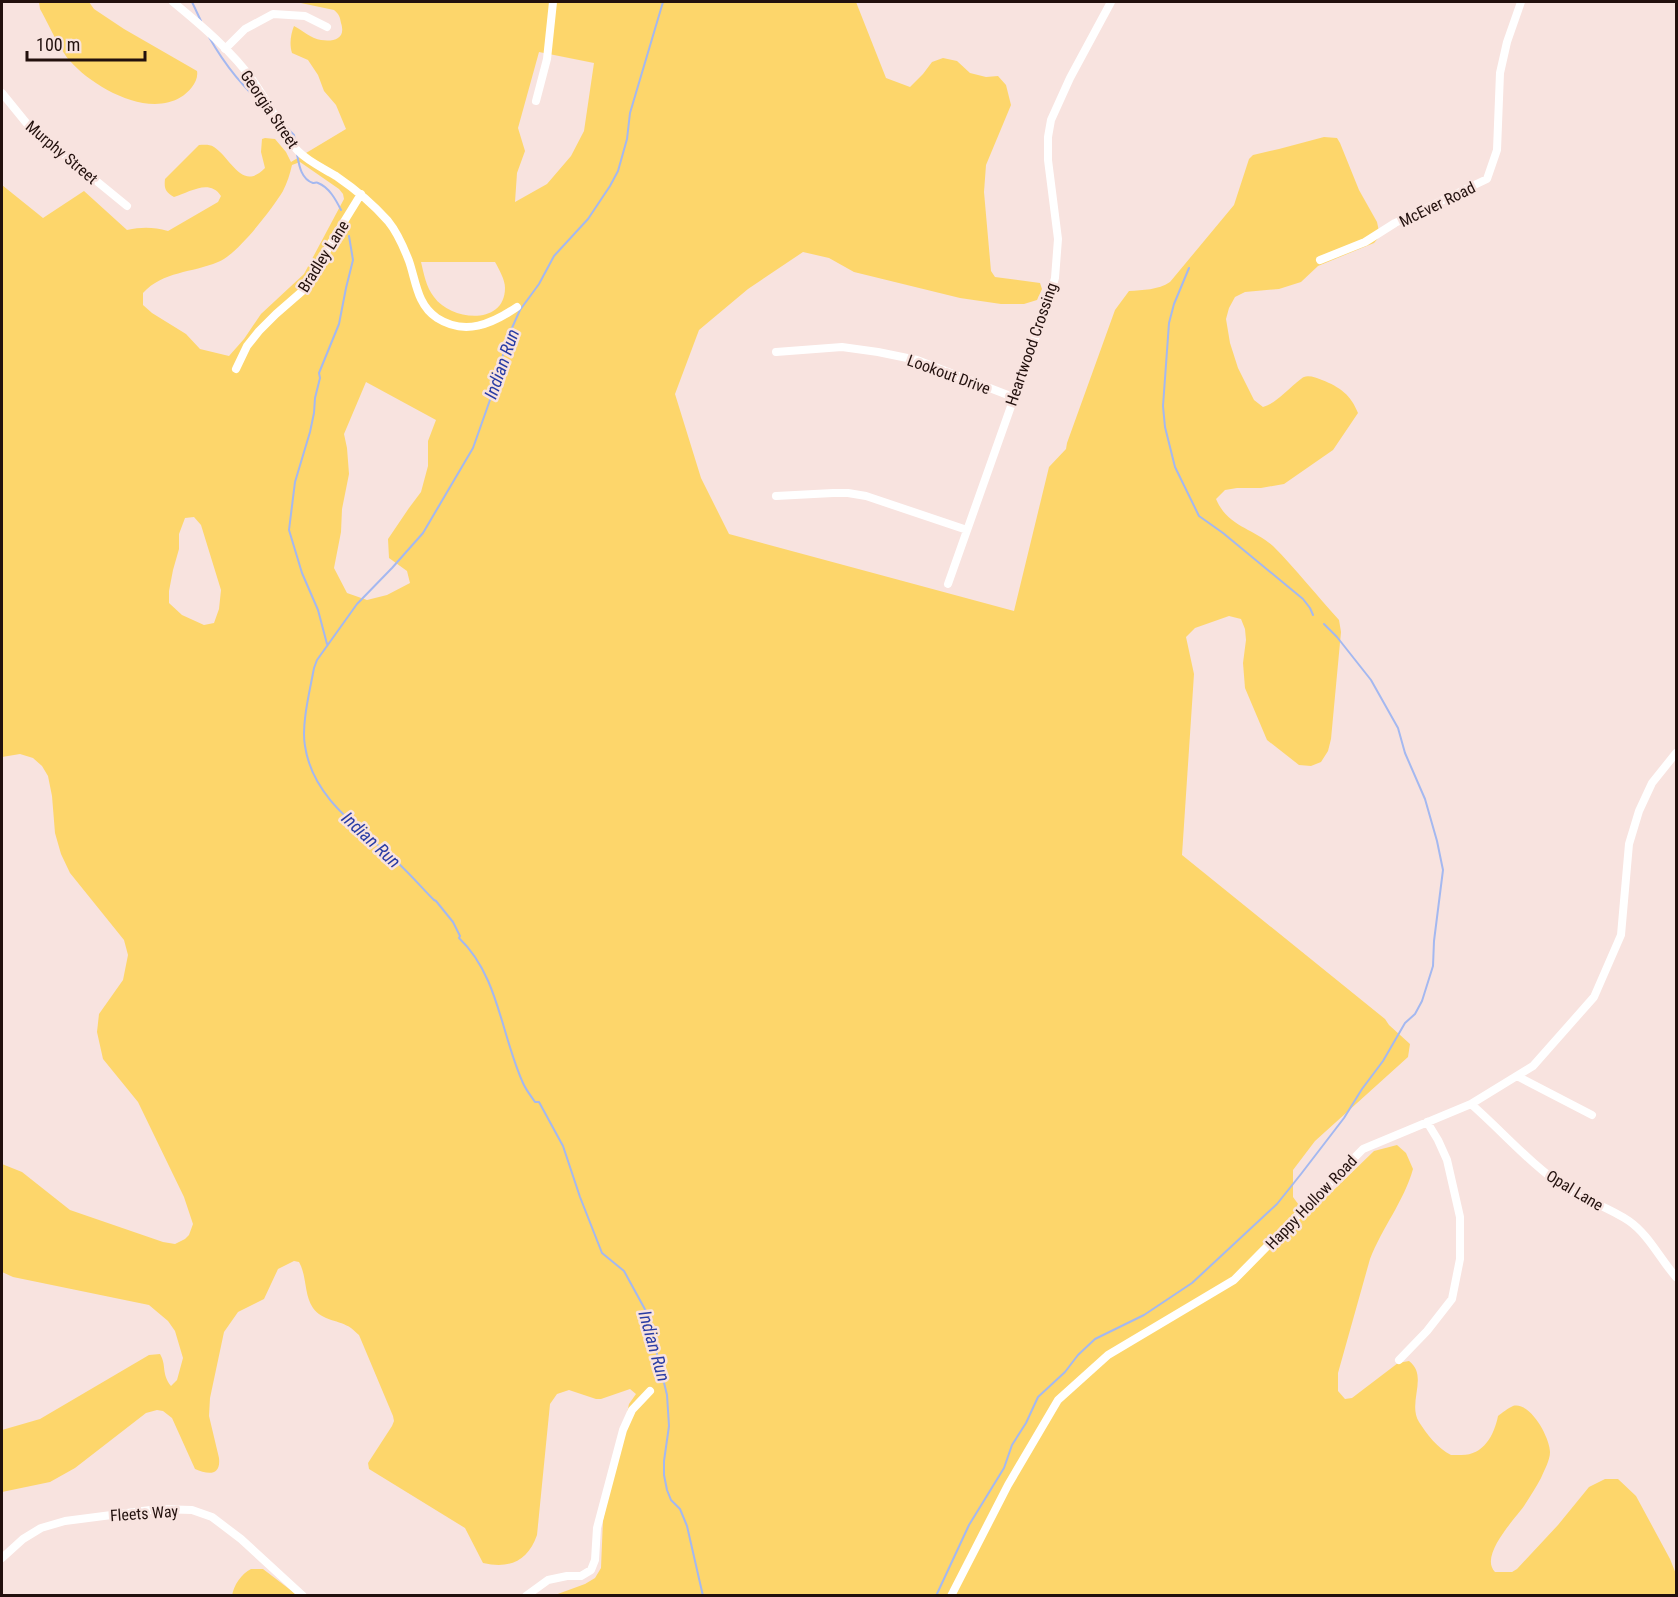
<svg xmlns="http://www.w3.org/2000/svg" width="1678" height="1597" viewBox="0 0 1678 1597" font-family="'Roboto Condensed',sans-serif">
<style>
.green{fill:#fdd66b;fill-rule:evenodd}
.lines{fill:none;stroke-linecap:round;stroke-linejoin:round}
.stream{stroke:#a4b8f0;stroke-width:2}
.street{stroke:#fff;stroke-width:8}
.labels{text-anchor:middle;stroke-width:5;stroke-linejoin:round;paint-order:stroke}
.street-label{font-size:16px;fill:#22100d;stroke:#f8e3df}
.water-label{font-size:18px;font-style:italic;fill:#293ca4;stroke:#f8e3df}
</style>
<rect width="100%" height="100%" fill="#f8e3df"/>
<path class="green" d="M39 2H89L94 9 124 29 197 71C199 81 189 92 181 97 147 118 93 87 70 61 60 50 48 23 40 9Z
M296 2H856L886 78 910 87 923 74 932 62 943 58 957 61 970 73 986 77 998 76 1006 85 1011 105 986 165 984 192 991 271 995 277 1040 283 1042 289 1037 300 1024 304H1001L960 298 854 272 829 258 803 252 748 289 699 330 675 394 701 478 729 534 1014 611 1049 467 1066 449 1067 443 1115 310 1129 291C1143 290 1158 290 1170 282L1234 205 1249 159 1253 155 1279 149 1324 137 1337 138 1340 143 1359 190 1377 222 1380 236 1374 243 1318 266 1301 282 1279 289 1245 292 1235 297 1229 308 1226 319 1230 343 1238 368 1254 400 1263 407C1276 403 1285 392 1296 383 1297 382 1303 377 1304 377 1309 375 1317 378 1322 380 1340 387 1351 395 1358 413L1333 450 1284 484 1261 488H1237L1225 490 1216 499C1228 527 1253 528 1273 546 1296 569 1317 596 1339 620L1341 632 1331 739 1328 751 1321 762 1311 766 1299 765 1267 740 1245 688 1243 663 1246 640 1245 629 1241 619 1229 616 1195 628 1186 637 1194 674 1182 855 1385 1019 1389 1025 1410 1044 1408 1057 1315 1141 1293 1170V1197L1307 1216 1374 1151 1397 1145 1406 1153 1413 1169C1404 1201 1382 1228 1370 1259L1338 1373V1391L1345 1399 1352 1398 1398 1363 1409 1361C1429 1376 1407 1403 1419 1422 1426 1433 1438 1449 1451 1455 1453 1455 1459 1455 1460 1455 1483 1456 1494 1436 1498 1416 1502 1413 1508 1408 1513 1406 1530 1401 1550 1438 1550 1452 1550 1460 1544 1471 1541 1478 1536 1487 1530 1497 1524 1506 1514 1520 1479 1556 1495 1572H1512L1517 1569 1558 1525 1589 1487 1605 1479H1618L1636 1496 1670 1559 1676 1574V1595H555L585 1584 595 1578 601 1568 603 1520 629 1404 636 1394 630 1389 601 1399H596L569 1390 557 1394 550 1404 537 1535C528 1561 510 1569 483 1563L465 1528 369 1469 368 1463 392 1426 394 1421 393 1416 359 1335C356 1333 354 1330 351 1328 340 1320 322 1321 313 1308 304 1295 307 1276 299 1262L294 1261 278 1269 264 1299 238 1312 224 1332 210 1398 209 1416 219 1458C221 1477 207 1474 195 1469L172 1418 163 1411 157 1410 146 1413 75 1468 50 1482 2 1492V1430L40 1419 149 1355 160 1354C167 1366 161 1373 171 1386L177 1380 183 1358 175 1331 168 1321 149 1305 13 1277 2 1272V1164L22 1172 70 1210 163 1242 175 1244 185 1239 189 1235 193 1224 184 1197 138 1102 103 1059 97 1032 99 1014 123 980 128 955 124 940 70 873 61 854 55 833 52 796 48 776 42 766 33 758 20 754 2 757V185L43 218 84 191 127 230C142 227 153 227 168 231L218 202 221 196C209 178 189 193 174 197 165 192 164 188 165 179L199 145C204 145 209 144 214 147 231 158 242 192 265 168L261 152 262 139 265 138 275 139 286 152 291 162 346 129 336 105 324 91 318 75 308 60 292 53C289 44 291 33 294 26 302 30 312 39 321 40 335 42 346 38 341 23 340 17 339 14 334 10ZM539 52 594 63 584 131 571 156 547 184 515 202 517 173 525 151 518 128ZM300 162 339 189 343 194 344 199 304 274 261 314 244 339 229 356 200 349 186 334 152 313 143 305V293C163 271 192 273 218 262 237 255 272 209 283 191 287 183 290 174 292 165ZM421 262H495C499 269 505 280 505 288 505 326 451 321 434 297 426 287 424 274 421 262ZM366 382 436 420 428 441V466L421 492 409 508 388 539 389 558 407 571 410 583 387 595 367 600 347 593 334 568 341 532 342 509 349 474 347 448 344 434ZM194 517 201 525 221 590 219 609 214 623 204 625 182 615 169 603V591L173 570 179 549V534L185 518Z
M251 1569H263L297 1595 232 1596C233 1586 242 1573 251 1569Z"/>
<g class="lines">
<path class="stream" d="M192 2 201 21
M663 2 630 113 627 139 618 171 610 186 588 219 554 256 539 284 520 310 507 339 496 383 473 448 423 533 392 568 357 604 317 660 314 668C310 690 301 725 305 746 313 800 362 829 398 863 411 875 422 888 434 900L436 901 453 922 460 936 459 938C499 976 501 1035 523 1083 526 1090 531 1096 535 1102H539L563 1146 580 1197 602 1253 624 1271 647 1313 667 1395 669 1426 664 1461V1475L667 1490 671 1500 680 1509 687 1526 703 1596
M209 37C226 67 244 88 269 111
M286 127 294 135 295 142
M297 154C299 165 301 179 313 183 315 183 317 182 318 183 329 187 336 200 341 210
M1189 268 1174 304 1169 323 1163 406 1165 427 1175 467 1199 516 1223 533 1303 599 1310 608 1313 615
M327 644 318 610 302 573 289 530 295 482 310 432 314 413 315 398 320 378 319 373 339 324 346 288 353 260 349 236
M936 1596 969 1525 1004 1468 1012 1445 1026 1423 1038 1397 1065 1372 1078 1355 1095 1339 1144 1315 1192 1283 1277 1204 1301 1174 1344 1118 1362 1089 1383 1061 1405 1023 1415 1014 1422 1001 1433 966 1434 941 1443 870 1437 841 1425 799 1405 753 1398 728 1371 680 1337 637 1324 624"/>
<path class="street" d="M173 2C201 25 233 52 254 82 265 98 275 116 285 133 289 139 293 146 298 151 309 162 323 168 336 176 355 189 373 204 388 221 397 232 404 248 409 261 416 281 417 305 437 318 465 336 492 324 517 307
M225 49 245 29 273 14 305 16 327 27
M2 93 28 125 127 206
M536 101 547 59 553 2
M1320 260 1365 242 1395 223 1487 179 1497 150 1500 73 1507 42 1521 2
M776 352 842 347 878 352 917 360 1013 397
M236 369 247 346 259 331 276 314 307 287 319 268 329 246 361 194
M776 496 833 493H848L866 496 967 530
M948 584 1049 299 1055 278 1058 239 1048 160V137L1051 120 1070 78 1111 2
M1517 1076 1592 1115
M1471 1104C1503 1132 1531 1165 1567 1189 1587 1201 1610 1208 1629 1221 1649 1235 1660 1259 1676 1277
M1399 1360 1427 1331 1452 1299 1460 1259V1217L1447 1160 1438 1140 1427 1122
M2 1558 23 1539 41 1528 65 1521 158 1509 192 1510 212 1517 241 1539 303 1596
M526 1596 548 1580 567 1576H581L591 1570 595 1560 597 1528 623 1430 632 1410 650 1391
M951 1596 1008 1485 1058 1400 1108 1355 1234 1280 1363 1149 1471 1104 1533 1066 1594 997 1621 935 1629 844 1639 811 1652 783 1676 753"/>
</g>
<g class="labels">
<g class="street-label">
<text transform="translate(270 109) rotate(56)" y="6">Georgia Street</text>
<text transform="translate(62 152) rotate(40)" y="6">Murphy Street</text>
<text transform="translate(1437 204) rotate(-26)" y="6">McEver Road</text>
<text transform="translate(323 256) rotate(-58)" y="6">Bradley Lane</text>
<text transform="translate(1031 344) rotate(-71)" y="6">Heartwood Crossing</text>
<text transform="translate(949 374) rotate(20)" y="6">Lookout Drive</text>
<text transform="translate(1575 1190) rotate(31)" y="6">Opal Lane</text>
<text transform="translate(1311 1202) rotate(-46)" y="6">Happy Hollow Road</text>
<text transform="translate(144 1513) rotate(-4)" y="6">Fleets Way</text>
</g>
<g class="water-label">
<text transform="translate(502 364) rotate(-71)" y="6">Indian Run</text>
<text transform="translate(371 840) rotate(43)" y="6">Indian Run</text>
<text transform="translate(654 1346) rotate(74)" y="6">Indian Run</text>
</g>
</g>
<rect width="1678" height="1597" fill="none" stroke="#22100d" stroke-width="6"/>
<path d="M27 51v9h118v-9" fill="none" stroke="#22100d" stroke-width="3"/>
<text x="36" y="51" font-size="18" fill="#22100d" stroke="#f8e3df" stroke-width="4.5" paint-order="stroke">100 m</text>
</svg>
